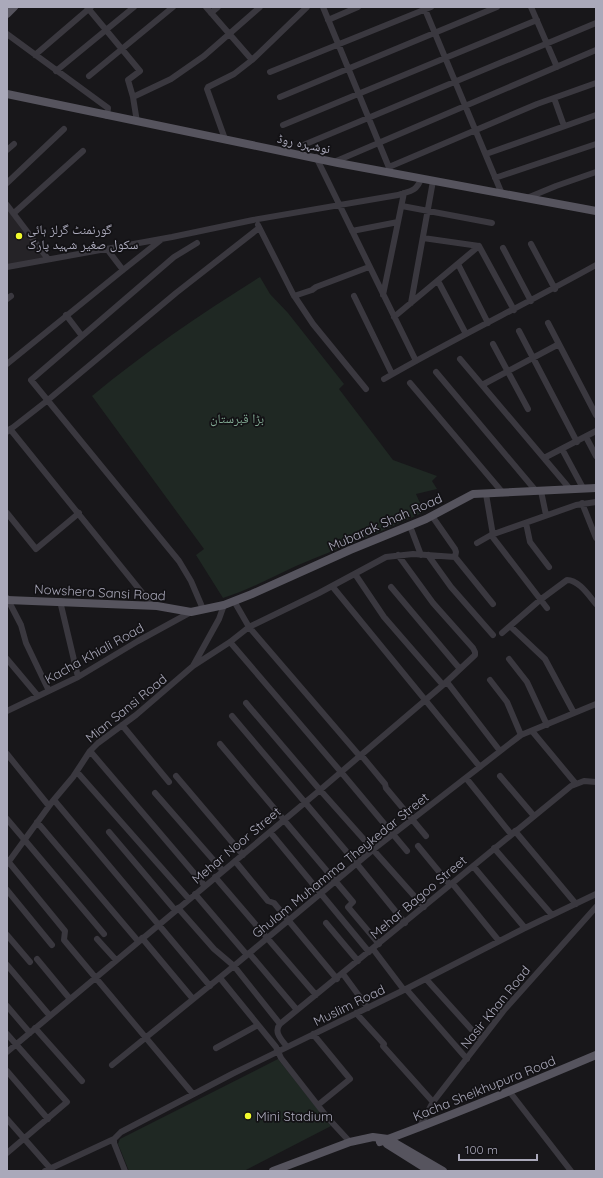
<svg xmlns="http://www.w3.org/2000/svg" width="603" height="1178" viewBox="0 0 603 1178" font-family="Quicksand,'Noto Naskh Arabic',sans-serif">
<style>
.built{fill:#252327}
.green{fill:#1f2823}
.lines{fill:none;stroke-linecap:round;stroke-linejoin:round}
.minor{stroke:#3a383f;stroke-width:6}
.major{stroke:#56545e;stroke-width:8}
.poi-dot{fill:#f2fb2e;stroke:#131215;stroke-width:1.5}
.labels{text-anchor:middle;stroke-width:3.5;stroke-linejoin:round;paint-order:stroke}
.street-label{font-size:13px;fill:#aaa9ba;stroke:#131215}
.poi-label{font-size:13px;fill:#aaa9ba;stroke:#131215;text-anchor:start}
.park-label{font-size:13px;fill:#7fa690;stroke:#131215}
</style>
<rect width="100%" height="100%" fill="#18171a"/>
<path class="built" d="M7 205 48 259 7 267Z"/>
<path class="green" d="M260 277 270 294 288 313 344 384 339 389 393 460 437 476 432 481 437 489 416 494 424 512C382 532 339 548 296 566 272 577 249 590 223 598L196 555 204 549 92 396C145 352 202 313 260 277Z
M278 1059 331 1126 244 1171H129L118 1144 120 1139Z"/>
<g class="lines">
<path class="minor" d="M87 7 140 71 128 80 133 97
M206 7 252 60
M323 7 390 170
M424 7 502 194
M531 7 557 67
M211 13 218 7
M328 20 358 7
M7 34 108 108 107 116
M35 55 91 7
M56 71 134 7
M270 72 431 7
M89 76 173 7
M280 97 497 7
M554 98 564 126
M137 122 133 97 171 79 204 56 260 7
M283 125 537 20
M225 139 207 89 208 87 234 74 252 60 307 7
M301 146 596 23
M7 150 14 144
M486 154 596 115
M316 157 416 361
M334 162 596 50
M389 167 537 104 596 83
M495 178 596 144
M7 183 64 129
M527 198 556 186 596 172
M7 205 48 259
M402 206 492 223
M14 213 83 151
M258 225 293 294 313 324 366 389
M352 231 398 222
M197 243 174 257 31 380 179 561 191 581 203 609
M531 244 555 289
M479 246 514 310
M503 248 531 301
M107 249 123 270
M458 264 488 323
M7 267 172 237 253 220 398 195C410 191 416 192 421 179
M438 281 466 334
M383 295 404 193
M294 296 312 290 316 287 369 267
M354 296 392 374
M7 299 11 296
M411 303 433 181
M66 315 82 336
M394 317 479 246 423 238
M548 323 596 415
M519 331 577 442
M493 344 528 409
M460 359 570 489
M7 364 123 270 162 239
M436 372 536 491
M384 379C453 339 526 304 596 265
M410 383 503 493
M482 385 559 344
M10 429 152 605
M7 432 48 400 176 293 259 228
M586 437 596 456
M562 449 583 488
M544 458 596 431
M541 491 546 515
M486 494 493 535
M582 503 596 538
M7 513 36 549 79 513
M432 516 455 549 456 552 455 557
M526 523 530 542 549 567
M410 526 421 555
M491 535 547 608
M477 543 491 535 576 505 596 502
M428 555 451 587 493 635
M355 574 384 617 443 685
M332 586 480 767
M391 587 460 669
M7 598 21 625 26 643 49 691
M60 601 78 677
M234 601 249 627 358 754 361 755 385 784 386 788 426 836
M510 626 545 659 574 713
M502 633 540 600 567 580C579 580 589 596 596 604
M230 642 341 772 407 851
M7 659 38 696
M509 659 527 682 547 725
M193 666 230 642 249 627 319 593 386 557 413 554 455 557 493 604
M490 680 507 702 521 735
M447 682 500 751
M246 703 320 790 424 907
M7 711 78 677 138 641 191 612
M232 716 357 864 405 923
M122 725 169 782
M532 731 576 784
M220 744 353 902 348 907 379 944
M90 751 205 886
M7 754 49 806
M77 772 189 899
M176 776 243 855
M500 776 534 816
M466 778 511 834
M155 793 223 871
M54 800 210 986
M7 819 104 934
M37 822 138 941
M515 831 576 904
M109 832 175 910
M270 832 369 952
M418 846 450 885
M494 848 552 915
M7 860 65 931 64 940 193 1094
M235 861 268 901 274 903 337 979
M7 864 52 802 73 777 90 751 98 743 136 715 193 666 219 619 224 605
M473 866 525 928
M215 877 316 995
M452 883 499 941
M7 890 52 945
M195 894 247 955
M178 908 214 949 234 966 280 1024
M326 923 358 961
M7 935 30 962
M142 938 193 999
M97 939 116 960
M373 949 404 990
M249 953 297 1010
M37 959 70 999
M7 965 50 1016
M343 974 368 1008
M220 978 276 1047 281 1058 327 1117 350 1142
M426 979 481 1040
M406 989 467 1059
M7 1006 30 1033
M356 1013 384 1044 383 1046 433 1102
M35 1028 82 1081
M7 1034 67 1102 7 1153
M313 1034 350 1079 318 1105
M287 1047C282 1040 273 1032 280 1024L571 786 584 781 596 782
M216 1048 258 1025
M7 1052 320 790 443 685 475 655V652L473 648 433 603 398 555
M112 1065 229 970 374 849 508 745 521 735 596 704
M7 1071 48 1119
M509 1091 571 1171
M7 1119 50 1168
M419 1128 433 1102 505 1009 596 907
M45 1171 114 1139
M125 1171 114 1143V1139L121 1132 232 1074 404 990 523 929 596 894"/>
<path class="major" d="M7 14 14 7
M7 94 338 163 596 211
M7 600 157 606 191 612 224 605 252 594 350 550 426 519 473 494 596 488
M380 1142C453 1115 525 1085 596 1055
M387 1144 430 1171
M273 1171 350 1142 373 1137 388 1139 443 1171"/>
</g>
<g class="poi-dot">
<circle cx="19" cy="236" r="4"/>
<circle cx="248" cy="1116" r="4"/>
</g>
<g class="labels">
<g class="street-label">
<text transform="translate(304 143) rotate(12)" y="5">نوشہرہ روڈ</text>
<text transform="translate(385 522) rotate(-24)" y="5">Mubarak Shah Road</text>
<text transform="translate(100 592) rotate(3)" y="5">Nowshera Sansi Road</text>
<text transform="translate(94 653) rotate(-29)" y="5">Kacha Khiali Road</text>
<text transform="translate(126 708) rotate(-39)" y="5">Mian Sansi Road</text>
<text transform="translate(236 845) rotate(-40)" y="5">Mehar Noor Street</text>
<text transform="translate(340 865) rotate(-39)" y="5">Ghulam Muhamma Theykedar Street</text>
<text transform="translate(418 897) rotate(-40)" y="5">Mehar Bagoo Street</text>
<text transform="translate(349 1005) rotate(-26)" y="5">Muslim Road</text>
<text transform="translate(495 1007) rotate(-51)" y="5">Nasir Khan Road</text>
<text transform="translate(484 1088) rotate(-22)" y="5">Kacha Sheikhupura Road</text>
</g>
<g class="poi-label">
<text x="27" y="234">گورنمنٹ گرلز ہائی<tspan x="27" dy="15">سکول صغیر شہید پارک</tspan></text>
<text x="256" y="1121">Mini Stadium</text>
</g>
<g class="park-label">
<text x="237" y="423">بڑا قبرستان</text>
</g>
</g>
<rect width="603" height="1178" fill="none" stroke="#aaa9ba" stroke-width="16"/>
<path d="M459 1154v6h78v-6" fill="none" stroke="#aaa9ba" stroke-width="2"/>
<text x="465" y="1154" font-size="12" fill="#aaa9ba" stroke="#131215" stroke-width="3" paint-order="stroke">100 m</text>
</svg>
